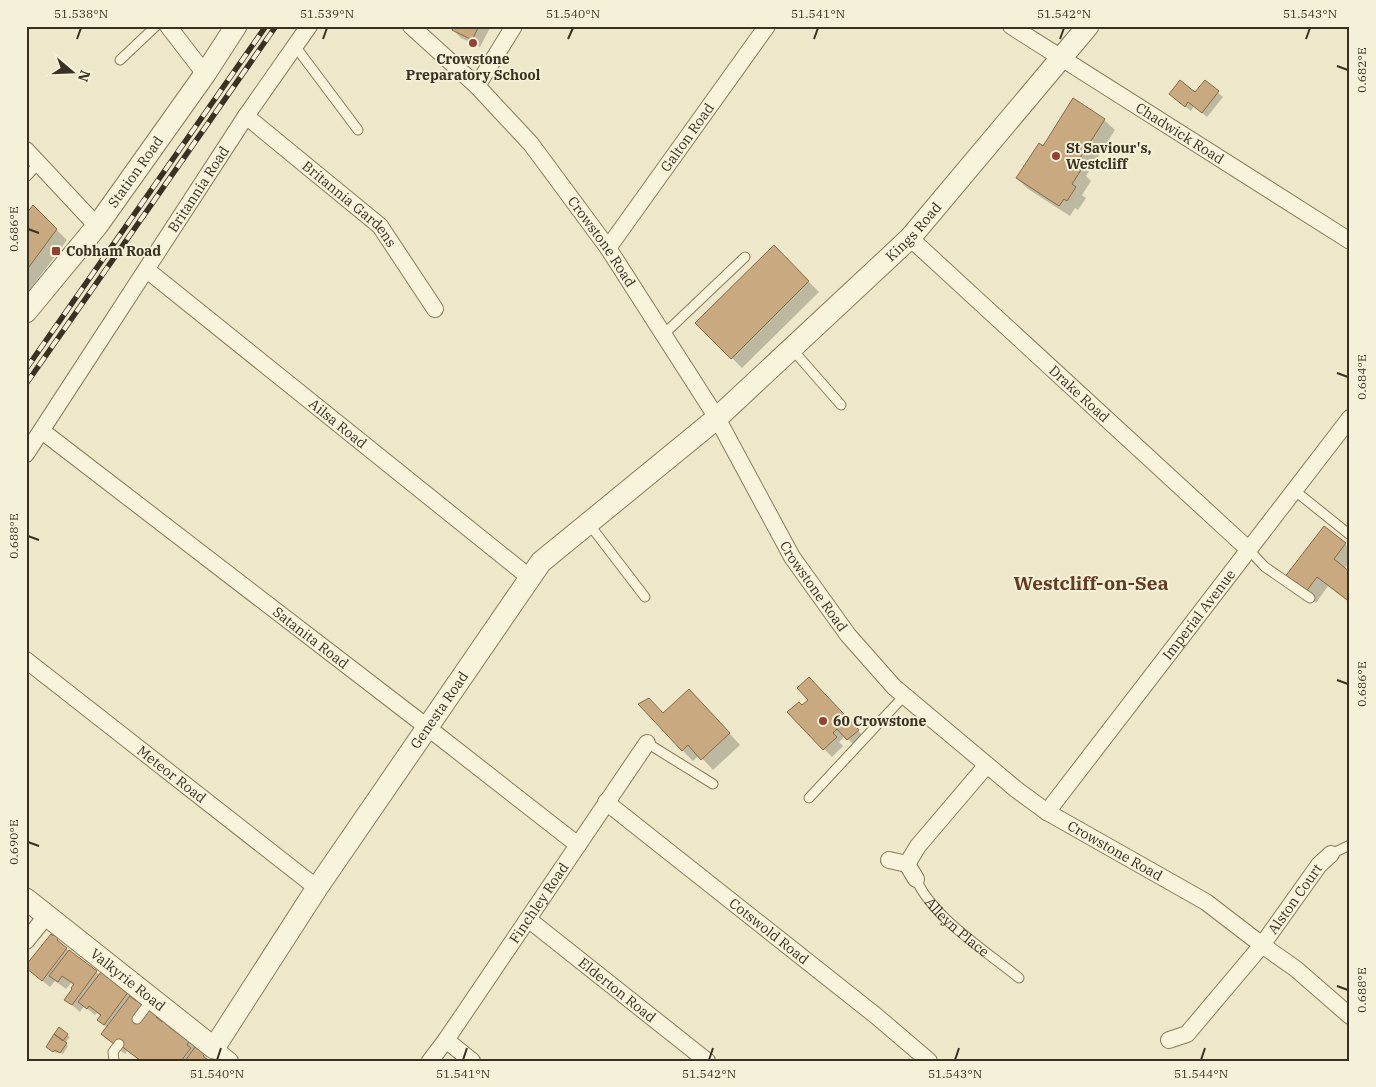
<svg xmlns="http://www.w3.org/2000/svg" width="1376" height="1087" viewBox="0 0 1376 1087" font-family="'IBM Plex Serif',serif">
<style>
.shadow{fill:#0003}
.building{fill:#c9aa80;stroke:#866945}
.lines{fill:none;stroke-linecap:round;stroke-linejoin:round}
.service-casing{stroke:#887b5e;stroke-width:11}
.minor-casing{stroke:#887b5e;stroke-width:18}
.tertiary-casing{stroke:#887b5e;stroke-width:23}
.service{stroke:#f8f4dc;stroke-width:9}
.minor{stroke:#f8f4dc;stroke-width:16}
.tertiary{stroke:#f8f4dc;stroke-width:21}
.rail-casing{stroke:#393121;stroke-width:5.5}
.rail{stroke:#f4f1d8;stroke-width:4;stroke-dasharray:11;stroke-linecap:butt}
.ticks{fill:none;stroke:#393121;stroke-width:2}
.poi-dot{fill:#954031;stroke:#f4f1d8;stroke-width:2}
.labels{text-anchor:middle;stroke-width:4;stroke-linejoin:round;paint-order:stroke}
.poi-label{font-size:14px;font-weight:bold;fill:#393121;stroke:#f4f1d8;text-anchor:start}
.street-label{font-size:14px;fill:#393121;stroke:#f4f1d8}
.district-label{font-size:19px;font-weight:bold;fill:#643a22;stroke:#f4f1d8}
.neatline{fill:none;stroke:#393121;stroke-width:2}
.ticks-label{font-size:12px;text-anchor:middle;fill:#393121}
</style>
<rect width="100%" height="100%" fill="#ede8c9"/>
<path class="shadow" d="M453 26H491L480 47 461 38 453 30 455 27Z
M1205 82 1223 97 1207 117 1194 106 1191 111 1176 99 1195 94Z
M1073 100 1104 120 1115 130 1086 176 1091 181 1082 195 1086 198 1078 210 1075 208 1070 216 1028 189 1017 178 1043 147Z
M33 207 67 240 26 295V216Z
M774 247 819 292 742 368 697 323Z
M1345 544 1350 549V562L1344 569 1350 573V603L1328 586 1316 603 1296 588Z
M809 679 865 738 856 747 845 736 839 742 843 746 832 757 789 713 802 707 810 700Z
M700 701 740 745 713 770 699 755 693 761 682 750 664 715Z
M54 936 69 951 100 975 108 977 136 999 132 1004 139 1000 190 1041 210 1061H140L127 1051 125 1054 113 1044 102 1034 107 1028 98 1020 101 1016 97 1013 95 1015 84 1006 80 1012 66 1000 75 986 71 983 66 989 55 981 50 987 26 967Z
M59 1029 70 1037 65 1043 68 1046 63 1054 58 1051 56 1053 49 1049Z"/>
<path class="building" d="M454 26H479L472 40 452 30Z
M1180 80 1195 92 1205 80 1219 91 1202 113 1188 102 1185 107 1169 94Z
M1073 98 1105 119 1075 166 1081 170 1072 184 1076 187 1067 201 1064 199 1059 206 1016 178 1039 143 1043 146Z
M33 205 57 229 26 271V214Z
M774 245 809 281 731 359 695 323Z
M1324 526 1346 543 1334 559 1350 572V602L1317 577 1305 593 1284 578Z
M809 677 859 730 847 740 837 729 833 733 837 737 823 750 787 712 799 702 802 705 808 700 797 688Z
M689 689 730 733 701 760 688 745 682 751 638 704 649 698 663 713Z
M51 934 53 936 54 935 59 938 57 940 67 948 42 981 26 968V965Z
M69 950 97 971 72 1005 64 1000 72 989 71 988 74 984 62 976 58 982 49 976Z
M101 972 107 976 108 975 129 991 104 1025 97 1020 101 1015 89 1006 87 1009 78 1002Z
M130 996 136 1001 139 998 159 1013 156 1017 162 1022 165 1018 172 1023 169 1027 180 1035 182 1034 190 1040 187 1045 191 1048 181 1061H141L116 1042 114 1044 101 1034Z
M59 1027 68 1034 63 1041 54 1034Z
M54 1034 67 1043 60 1053 55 1050 53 1052 46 1047Z
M195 1047 205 1054 203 1056 209 1061H185Z"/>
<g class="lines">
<defs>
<g id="service">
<path d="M295 46 358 130"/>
<path d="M120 60 156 26"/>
<path d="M26 177 39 163"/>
<path d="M663 335 745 257"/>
<path d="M792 349 841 405"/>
<path d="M1294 490 1350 535"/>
<path d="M589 524 645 597"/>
<path d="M1248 549 1265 567 1310 598"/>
<path d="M647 743 713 784"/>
<path d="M809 798 904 696"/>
<path d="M1331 854 1350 845"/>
<path id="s1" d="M916 879C933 918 986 951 1019 978"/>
<path d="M137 1019 152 999"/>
<path d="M114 1061 113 1052 119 1044"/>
</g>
<g id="minor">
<path d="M168 26 205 74"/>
<path id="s2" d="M411 26 477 86 531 144 608 248 717 418 792 557 848 635 894 687 1017 790 1047 812 1206 902 1262 945 1296 969 1350 1016"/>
<path id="s3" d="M1011 26 1350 241"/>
<path d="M477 86 514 26"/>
<path id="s4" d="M246 116 380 226 435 309"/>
<path d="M26 150 97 226"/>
<path id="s5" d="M910 238 1248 549"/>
<path id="s6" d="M608 248 767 26"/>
<path id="s7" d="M147 270 529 577"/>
<path id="s8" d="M42 431 427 727 578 845"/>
<path id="s9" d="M26 454 246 116 309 26"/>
<path id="s10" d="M26 660 317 888"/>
<path id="s11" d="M606 802 875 1015 929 1061"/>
<path id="s12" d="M1047 812 1350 418"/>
<path d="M889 860 907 864"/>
<path d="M916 879 907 864 918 846 986 766"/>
<path id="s13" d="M528 919 707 1061"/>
<path d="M26 941 47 915"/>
<path d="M446 1040 472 1061"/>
<path id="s14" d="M1169 1040 1187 1034 1262 945 1319 865 1331 854"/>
<path d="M214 1048 230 1061"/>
<path id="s15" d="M430 1061 446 1040 647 743"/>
</g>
<g id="tertiary">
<path id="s16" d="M26 312 97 226 205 74 236 26"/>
<path id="s17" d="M26 899 214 1048 317 888 541 562 717 418 910 238 1088 26"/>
</g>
</defs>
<use href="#service" class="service-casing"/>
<use href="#minor" class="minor-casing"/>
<use href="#tertiary" class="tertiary-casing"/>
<use href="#service" class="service"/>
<use href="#minor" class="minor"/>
<use href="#tertiary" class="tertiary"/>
<defs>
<path id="rail" d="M26 369 266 26
M26 384 276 26"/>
</defs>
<use href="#rail" class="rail-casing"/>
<use href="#rail" class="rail"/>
</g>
<path class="ticks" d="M77 39 81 28M323 39 327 28M568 39 573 28M814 39 818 28M1060 39 1064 28M1306 39 1310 28M1337 66 1348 70M28 229 39 233M1337 373 1348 377M28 536 39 540M1337 680 1348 684M28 842 39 846M1337 986 1348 990M217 1060 221 1048M463 1060 467 1048M709 1060 713 1048M955 1060 959 1048M1201 1060 1205 1048"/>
<g class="poi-dot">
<circle cx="473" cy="43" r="5"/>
<circle cx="1056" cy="156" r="5"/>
<rect x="51" y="246" width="10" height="10" rx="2.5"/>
<circle cx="823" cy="721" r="5"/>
</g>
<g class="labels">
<g class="poi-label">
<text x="473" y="64" text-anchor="middle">Crowstone<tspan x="473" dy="16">Preparatory School</tspan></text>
<text x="1066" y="153">St Saviour's,<tspan x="1066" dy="16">Westcliff</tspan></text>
<text x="66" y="256">Cobham Road</text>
<text x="833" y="726">60 Crowstone</text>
</g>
<g class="street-label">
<text dy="5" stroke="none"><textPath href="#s3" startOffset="200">Chadwick Road</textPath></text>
<text dy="5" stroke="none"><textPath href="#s6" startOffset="136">Galton Road</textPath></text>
<text dy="5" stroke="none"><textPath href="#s16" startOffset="178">Station Road</textPath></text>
<text dy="5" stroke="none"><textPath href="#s9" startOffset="316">Britannia Road</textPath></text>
<text dy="5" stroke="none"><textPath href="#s4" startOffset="136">Britannia Gardens</textPath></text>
<text dy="5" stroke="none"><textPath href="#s17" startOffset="1324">Kings Road</textPath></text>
<text dy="5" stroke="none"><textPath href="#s2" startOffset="289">Crowstone Road</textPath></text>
<text dy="5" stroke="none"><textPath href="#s5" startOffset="230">Drake Road</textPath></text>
<text dy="5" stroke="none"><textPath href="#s7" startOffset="245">Ailsa Road</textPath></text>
<text dy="5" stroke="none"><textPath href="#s2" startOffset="694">Crowstone Road</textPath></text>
<text dy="5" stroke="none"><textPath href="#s12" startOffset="249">Imperial Avenue</textPath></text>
<text dy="5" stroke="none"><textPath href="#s8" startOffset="339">Satanita Road</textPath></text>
<text dy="5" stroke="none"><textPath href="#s17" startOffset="646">Genesta Road</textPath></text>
<text dy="5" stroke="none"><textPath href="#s10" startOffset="185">Meteor Road</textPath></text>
<text dy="5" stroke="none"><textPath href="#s2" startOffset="1099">Crowstone Road</textPath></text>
<text dy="5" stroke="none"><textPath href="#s14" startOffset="192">Alston Court</textPath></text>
<text dy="5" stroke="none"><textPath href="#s15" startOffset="192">Finchley Road</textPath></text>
<text dy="5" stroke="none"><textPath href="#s1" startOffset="64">Alleyn Place</textPath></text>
<text dy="5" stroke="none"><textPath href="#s11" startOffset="208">Cotswold Road</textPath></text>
<text dy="5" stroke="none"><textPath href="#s17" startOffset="130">Valkyrie Road</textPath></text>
<text dy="5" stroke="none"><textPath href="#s13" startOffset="114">Elderton Road</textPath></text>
</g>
<g class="district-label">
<text x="1091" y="590">Westcliff-on-Sea</text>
</g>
</g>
<rect width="1376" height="1087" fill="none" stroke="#f4f1d8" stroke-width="55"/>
<g transform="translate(72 72) rotate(109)" stroke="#f4f1d8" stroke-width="4" paint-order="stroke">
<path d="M0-4L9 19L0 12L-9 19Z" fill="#393121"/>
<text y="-8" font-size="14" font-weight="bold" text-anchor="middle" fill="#393121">N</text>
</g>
<rect x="28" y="28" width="1320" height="1032" class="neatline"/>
<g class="ticks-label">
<text x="81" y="18">51.538°N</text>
<text x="327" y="18">51.539°N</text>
<text x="573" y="18">51.540°N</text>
<text x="818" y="18">51.541°N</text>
<text x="1064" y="18">51.542°N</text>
<text x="1310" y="18">51.543°N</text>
<text transform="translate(1362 70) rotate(-90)" y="4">0.682°E</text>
<text transform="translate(14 229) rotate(-90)" y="4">0.686°E</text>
<text transform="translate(1362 377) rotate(-90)" y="4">0.684°E</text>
<text transform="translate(14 536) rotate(-90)" y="4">0.688°E</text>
<text transform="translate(1362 684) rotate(-90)" y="4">0.686°E</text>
<text transform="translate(14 842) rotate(-90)" y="4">0.690°E</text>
<text transform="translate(1362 990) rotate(-90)" y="4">0.688°E</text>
<text x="217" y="1078">51.540°N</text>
<text x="463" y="1078">51.541°N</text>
<text x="709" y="1078">51.542°N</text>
<text x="955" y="1078">51.543°N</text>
<text x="1201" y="1078">51.544°N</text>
</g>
</svg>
